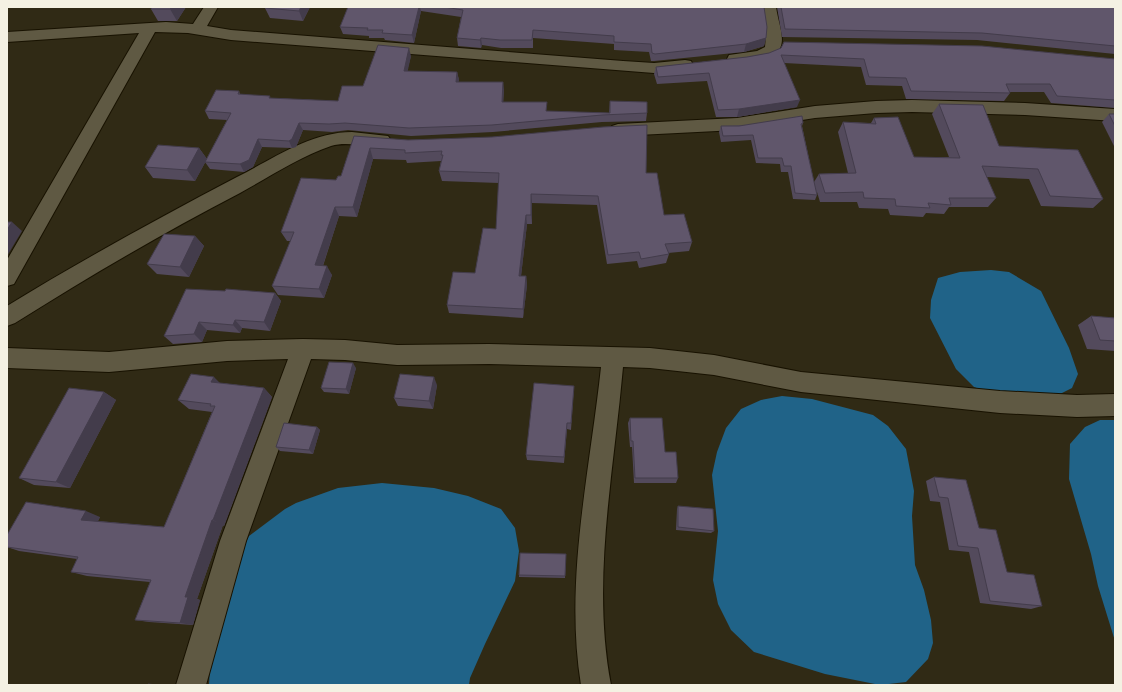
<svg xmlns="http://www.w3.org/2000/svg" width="1122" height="692" viewBox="0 0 1122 692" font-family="'Noto Sans',sans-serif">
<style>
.water{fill:#206388}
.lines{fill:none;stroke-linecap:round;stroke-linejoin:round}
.minor-casing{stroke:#181201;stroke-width:2}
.minor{fill:#5f5943;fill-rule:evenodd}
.wall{fill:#534a5c}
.shaded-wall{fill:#433c4b}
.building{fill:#60566b;stroke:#433c4b}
</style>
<rect width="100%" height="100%" fill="#302a15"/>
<path class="water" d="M991 270 1009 272 1041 291 1069 348 1078 374 1072 388 1054 397 993 394 974 387 956 369 930 318 931 300 938 278 960 272Z
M782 396 812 399 873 415 888 426 906 449 914 491 912 516 915 565 924 590 931 620 933 643 928 659 906 682 880 685 825 674 754 652 731 630 718 604 713 580 718 531 712 475 717 452 726 428 741 409 761 400Z
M1100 420H1115V641L1098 586 1091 554 1069 479 1070 444 1085 427Z
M382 483 434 488 468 496 501 509 515 528 519 551 515 581 485 644 470 678 469 685H209L210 668 219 638 235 565 249 536 285 509 296 503 338 488Z"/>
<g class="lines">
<defs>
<path id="minor" d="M204 7H218L207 26 231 30 623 61 654 63 685 60 691 61 693 65 691 69 654 73 231 40 188 33 155 32 14 284 7 286V260L139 33 7 42V32L166 22 193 24Z
M762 7H776C780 33 794 54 757 60 748 62 738 65 729 63L727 59 729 55 757 51 765 47 766 35Z
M912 100 1025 103 1115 109V121L1025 115 912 112 876 113 815 118 737 130 618 136 612 134 609 130 612 126 618 124 737 118 815 106 876 101Z
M352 132 388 136 391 140 388 144C370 150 350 140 331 146 299 157 269 177 240 193 163 233 88 277 15 323L7 326V306C82 260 159 218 237 177 273 159 310 132 352 132Z
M303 339 345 340 397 345 489 344 650 348 714 355 801 372 1000 391 1077 395 1115 394V416L1077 417 1000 413 801 392 714 375 650 368 623 367C614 472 591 580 611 685H581C564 580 590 471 601 367L489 364 397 365 345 360 311 359 246 541 206 685H176L220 541 288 359 227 361 109 372 7 368V348L109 352 227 341Z"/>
</defs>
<use href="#minor" class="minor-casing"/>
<use href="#minor" class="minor"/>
</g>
<path class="wall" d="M186 7 177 21H158L151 9Z
M310 7 303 21 270 18 265 8Z
M348 7H764L766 38 764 46 744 52 654 61H651L649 52 614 50V44L533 38V48H501L482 45 481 48 458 46 457 38 461 17 421 11 414 43 385 40 384 38H369V36L343 34 340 27Z
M777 7H1115V54L977 40 782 37Z
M769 53 1115 59V108L1051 103 1044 92H1009L1010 93 1004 101 906 99 902 86 866 85 861 67 784 63 797 107 737 117H716L707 81 657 84 654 74 656 67 747 57Z
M411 56 407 71 457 72 459 80 458 82 504 89 503 102 547 111 609 113 610 101 647 113 646 121 602 122 493 132 411 136 348 130 332 132 303 130 296 147 292 148 262 147 253 167 244 172 210 169 205 162 227 120 209 119 205 111 239 91 240 94 272 98 338 101 363 86Z
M939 104 999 146 1103 199 1093 208 1041 206 1029 179 986 177 996 198 988 207H949L944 214 926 213 923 217 890 215 888 209 859 208 857 202H820L817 192V195L815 200 793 199 788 172H781L780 164 756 163 751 140 721 142 719 132 721 126 803 123 802 126 814 182 819 174 848 173 838 132 843 122 871 123 874 118 914 157H949L932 114Z
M1109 114H1115V148L1102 122Z
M354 136 646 173 664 215 692 242 689 251 668 253 669 254 666 263 639 268 637 261 607 264 597 205 532 203V224H527L521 276H526L527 285 523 318 449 313 447 305 475 273 496 229 499 183 442 181 439 171 441 161 407 163 406 160 373 159 357 217 339 216 323 266 332 275 324 298 278 295 272 286 291 241H287L281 232 336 180 341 176Z
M199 148 207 159 195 181 153 178 145 167Z
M195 236 204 246 189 277 157 274 147 264Z
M225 291 275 293 281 301 270 331 242 328 240 333 207 330 202 342 173 344 164 336Z
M1091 316 1115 318V351L1087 349 1078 325Z
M356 368 349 394 324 392 321 388Z
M220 383 264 388 272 397 224 526 223 525 197 599 200 600 193 625 149 622 135 620 150 582 87 576 71 572 77 559 19 551 7 547V535L100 517 98 521 164 527 212 412 189 409 178 400Z
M437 385 433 409 398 406 394 398Z
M574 386 571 430 567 429 564 463 527 460 526 455Z
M104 392 116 400 70 488 34 485 19 478Z
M630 418 665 452 678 478 676 483H634L632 447H630L628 423Z
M317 427 320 430 313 454 280 451 276 447Z
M934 477 979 528 1007 572 1042 606 1031 609 980 603 969 552 949 550 940 502 930 501 926 481Z
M678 506 714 531 711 533 676 530 677 509Z
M566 554 565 578 519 577V575Z"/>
<path class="shaded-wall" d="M172 7H186L177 21 170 9Z
M301 7H310L303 21 299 11Z
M419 7H420L421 11 414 43 412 35Z
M481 38 482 45 481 48 480 40Z
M766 38 764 46 744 52 746 44Z
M409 48 411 56 406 79 404 71Z
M457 72 459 80 457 90 456 82Z
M503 82 504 89 503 110 502 102Z
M800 100 797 107 737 117 739 109Z
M299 123 303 130 296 147 292 148 289 141Z
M258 139 262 147 253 167 244 172 240 164Z
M199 148 207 159 195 181 187 170Z
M370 148 373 159 357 217 353 207Z
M531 194 532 203V224L531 215Z
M335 207 339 216 320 274 315 265Z
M526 215 527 224 520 285 519 276Z
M12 222 22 231 7 256V230Z
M195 236 204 246 189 277 180 267Z
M327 266 332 275 324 298 319 289Z
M526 276 527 285 523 318V309Z
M275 293 281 301 270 331 264 322Z
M235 320 242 328 240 333 233 325Z
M199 322 207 330 202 342 194 334Z
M353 363 356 368 349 394 346 389Z
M214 377 223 386 211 382Z
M434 377 437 385 433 409 429 401Z
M264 388 272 397 224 526 213 520Z
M104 392 116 400 70 488 56 482Z
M317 427 320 430 313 454 309 450Z
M86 511 100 517 96 525 81 520Z
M212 520 223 525 197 599 200 600 193 625 180 623 185 597Z"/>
<path class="building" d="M152 7H172L170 9H151Z
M266 7H301L299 11 265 8Z
M348 7H419L412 35 382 33 383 30H367L368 28 340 27Z
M444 7H764L767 27 766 38 746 44 655 54 652 53 651 44 614 42V36L533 30 532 40H500L481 38 480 40 457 38 463 10Z
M781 7H1115V46L982 33 785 29Z
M784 42 982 46 1115 59V100L1057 96 1050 84H1006L1010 93 911 91 906 78 869 77 864 59 781 55 800 100 739 109 718 110 709 73 658 77 656 67 747 57 769 53 781 48Z
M378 45 409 48 404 71 457 72 456 82H503L502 102H547L546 111 610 113V101L647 102V113L602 115 492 125 409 128 345 123 329 124 299 123 292 139 289 141 258 139 249 160 240 164 205 162 231 113 205 111 216 90 239 91 238 94 270 96 269 98 338 101 342 86H363Z
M939 104 983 105 999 146 1078 150 1103 199 1050 196 1038 169 982 166 996 198H949L951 205 928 203 930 208 896 206 895 199 864 198 863 192 825 193 819 174 856 173 843 122 876 124 874 118 898 117 914 157 960 158Z
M1109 114H1115V126Z
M802 116 803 123 801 124 817 195 795 193 791 166H784L782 158H758L753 135 723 136 721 126H739Z
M647 125 646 173H657L664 215 684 214 692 242 665 244 669 254 641 259 639 252 608 255 598 196 531 194V215H526L519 276H526L523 309 447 305 453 272 475 273 483 228 496 229 499 173 439 171 443 155H441L442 151 405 153V150L370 148 353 207H335L315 265 327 266 319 289 272 286 294 232H281L301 178 336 180 338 176H341L354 136 408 140 492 137 603 127Z
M158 145 199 148 187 170 145 167Z
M7 222H12L7 230Z
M164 234 195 236 180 267 147 264Z
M186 289 225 291 226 289 275 293 264 322 235 320 233 325 199 322 194 334 164 336Z
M1091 316 1115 318V341L1100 340Z
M329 362 353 363 346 389 321 388Z
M191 374 214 377 211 382 264 388 213 520H212L185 597H188L180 623 135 620 151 580 71 572 78 557 7 547V535L26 502 86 511 81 520 164 527 215 406H210L211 404 178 400Z
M400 374 434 377 429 401 394 398Z
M534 383 574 386 571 423H567L564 457 526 455Z
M69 388 104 392 56 482 19 478Z
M630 418H662L665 452H676L678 478H635L633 441H631Z
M284 423 317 427 309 450 276 447Z
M934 477 966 480 979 528 996 530 1007 572 1034 575 1042 606 990 601 978 548 958 546 948 498 939 497Z
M678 506 713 509 714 531 678 527Z
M520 553 566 554 565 576 519 575Z
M148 684 157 685H147Z"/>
<rect width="1122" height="692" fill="none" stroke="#f4f1e3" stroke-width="16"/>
</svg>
